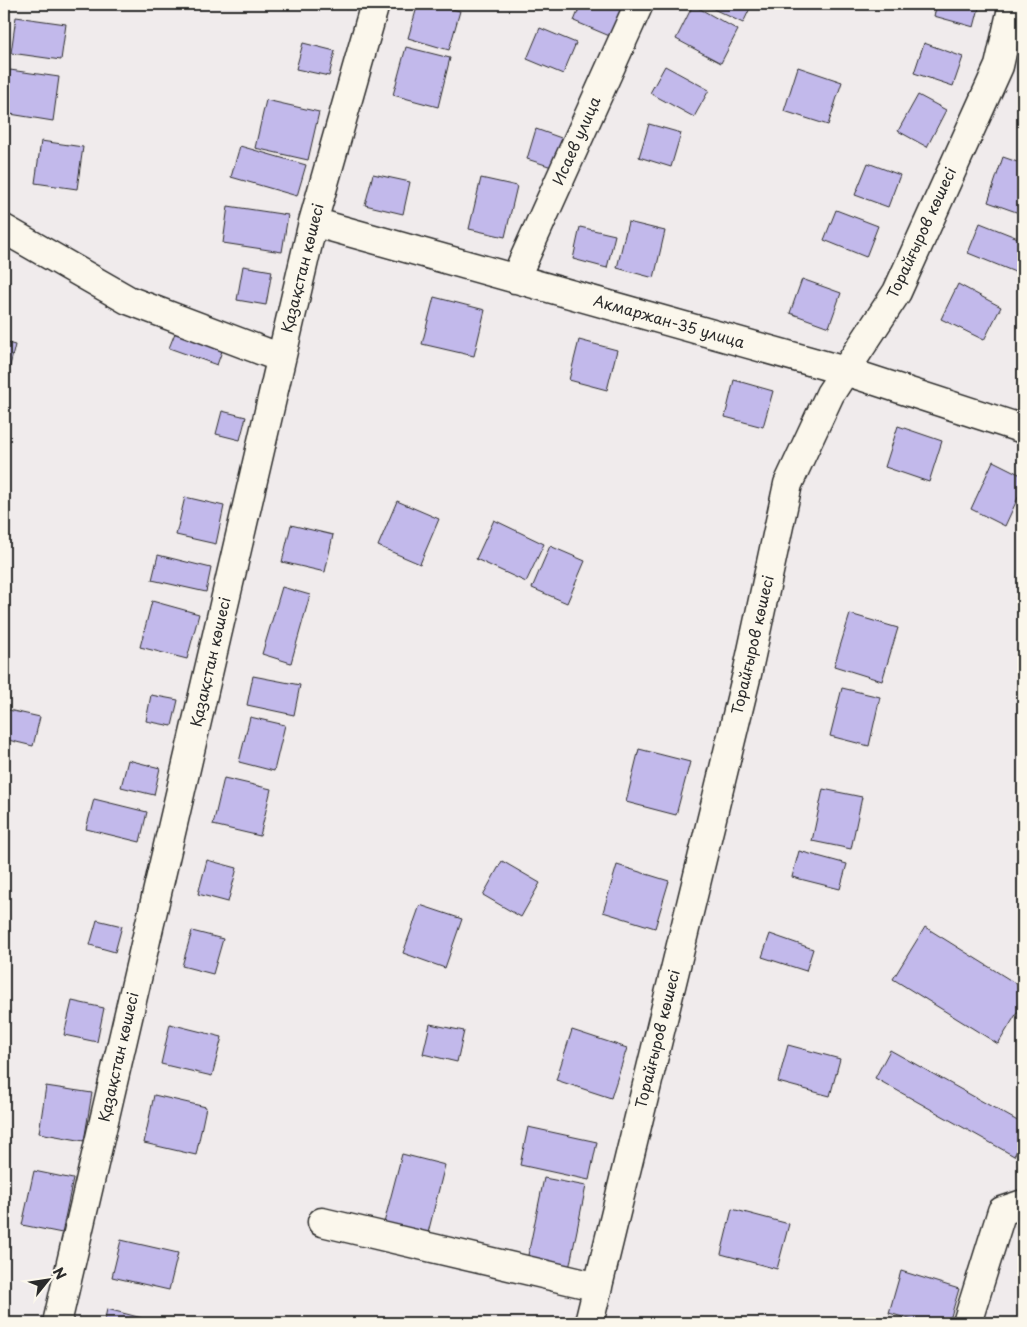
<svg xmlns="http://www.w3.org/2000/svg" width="1027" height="1327" viewBox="0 0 1027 1327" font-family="'Playpen Sans',sans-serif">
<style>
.building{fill:#c2b9eb;stroke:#2b2b2b}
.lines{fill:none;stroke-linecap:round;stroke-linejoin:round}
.minor-casing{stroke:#2b2b2b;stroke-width:31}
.minor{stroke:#fbf7ec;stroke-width:28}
.labels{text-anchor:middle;stroke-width:4.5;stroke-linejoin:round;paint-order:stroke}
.street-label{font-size:15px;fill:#2b2b2b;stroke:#fbf7ec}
</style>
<rect width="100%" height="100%" fill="#f0ebec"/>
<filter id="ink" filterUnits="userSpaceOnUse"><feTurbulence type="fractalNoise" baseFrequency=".02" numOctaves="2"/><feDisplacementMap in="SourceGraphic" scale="10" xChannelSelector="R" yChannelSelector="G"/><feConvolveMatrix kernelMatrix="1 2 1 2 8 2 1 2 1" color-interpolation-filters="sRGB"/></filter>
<g filter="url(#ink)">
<path class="building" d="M323 4H348L347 9Z
M418 4H432L460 11 449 50 408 38Z
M581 4H617L625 7 612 37 574 21Z
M703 4H752L743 23Z
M937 4H980L974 27 934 16Z
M693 5 738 30 721 63 676 39Z
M16 17 66 24 61 60 11 53Z
M540 28 576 43 563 74 527 59Z
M303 43 335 51 329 76 296 69Z
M924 43 963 57 953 86 914 73Z
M406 47 450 58 438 107 393 95Z
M665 66 709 90 694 117 650 93Z
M798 67 842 82 828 125 784 111Z
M10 70 59 77 53 121 4 113Z
M918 95 946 110 927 147 898 131Z
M266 100 319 112 308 160 255 148Z
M649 124 681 133 671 167 639 157Z
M536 129 564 139 555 168 527 159Z
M41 141 83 147 77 189 35 183Z
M240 146 306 165 297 196 231 177Z
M1003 157 1023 164V210L1022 214 988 202Z
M868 163 900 175 888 207 855 195Z
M373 174 410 182 403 214 365 205Z
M481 178 517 186 505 237 469 229Z
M228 206 288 215 282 252 223 243Z
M836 210 878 226 866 257 824 240Z
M628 222 665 231 654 278 617 268Z
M980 223 1023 240V251L1015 272 968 253Z
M580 227 615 235 607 268 573 259Z
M243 266 272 271 266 305 237 300Z
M802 279 841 293 829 327 790 313Z
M4 282H9L7 327H4Z
M958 284 1001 307 984 340 941 319Z
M434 297 485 310 474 356 422 344Z
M175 333 222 351 217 365 169 348Z
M579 340 617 350 607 390 569 380Z
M4 342 15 345 5 387H4Z
M734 380 773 391 763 427 725 417Z
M222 411 246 417 240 440 216 434Z
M898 426 942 441 929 482 885 467Z
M993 461 1023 476V487L1005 526 971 509Z
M185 497 224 506 216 544 176 535Z
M397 501 439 519 420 564 378 546Z
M494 520 544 544 526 582 476 559Z
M291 525 333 535 325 572 282 562Z
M550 546 585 561 567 603 532 588Z
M158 555 211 568 206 592 152 580Z
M282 587 310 595 291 663 262 654Z
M152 601 199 614 187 659 140 647Z
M850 614 898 628 882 681 834 666Z
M253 676 300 685 294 715 247 705Z
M842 688 880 697 869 746 830 736Z
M151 695 178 700 172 726 146 721Z
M4 709 40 717 33 746 4 739Z
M250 717 285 725 274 771 239 762Z
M639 749 690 762 676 815 626 802Z
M128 760 160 768 154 795 121 787Z
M224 778 271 789 260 836 213 825Z
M823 789 862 797 851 849 812 841Z
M94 799 147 812 140 842 86 829Z
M799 851 847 864 840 889 792 877Z
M207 860 237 868 228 902 198 894Z
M502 861 540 883 521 917 483 895Z
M617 865 669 881 655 928 603 912Z
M420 905 462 919 445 968 403 953Z
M97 920 122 926 115 952 90 945Z
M925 927 1023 988V1003L998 1044 893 979Z
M192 931 223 939 213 974 182 966Z
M770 934 813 949 806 971 762 957Z
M72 1001 104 1008 97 1042 64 1035Z
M170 1024 222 1037 212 1076 161 1064Z
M430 1024 464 1031 457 1062 423 1054Z
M572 1030 627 1048 611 1098 556 1080Z
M788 1045 840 1059 830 1096 778 1082Z
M890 1050 1023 1124V1139L1014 1156 875 1078Z
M46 1086 92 1093 84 1141 39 1133Z
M154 1095 206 1107 196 1155 144 1143Z
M528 1127 597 1142 589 1180 520 1165Z
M402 1154 445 1165 428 1233 384 1223Z
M34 1171 73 1179 62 1233 22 1225Z
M544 1178 586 1186 569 1269 527 1260Z
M732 1209 789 1224 777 1269 721 1254Z
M121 1240 178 1253 169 1290 112 1277Z
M901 1271 959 1289 949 1323H923L889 1313Z
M107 1309 142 1318 141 1323H104Z"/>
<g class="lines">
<defs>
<path id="minor" d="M313 222 845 371 1023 429
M4 229 128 300 281 358
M515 279 639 4
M322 1222 598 1287
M57 1323 313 222 375 4
M589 1323 747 674 788 484 830 394 897 292 999 66 1013 4
M967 1323 1002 1211 1023 1204"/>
</defs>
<use href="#minor" class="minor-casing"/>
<use href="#minor" class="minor"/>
</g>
</g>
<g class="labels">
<g class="street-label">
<text transform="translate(577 141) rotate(-66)" y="5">Исаев улица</text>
<text transform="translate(922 233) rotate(-65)" y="5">Торайғыров көшесі</text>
<text transform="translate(303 268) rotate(-76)" y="5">Қазақстан көшесі</text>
<text transform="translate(669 322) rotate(16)" y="5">Акмаржан-35 улица</text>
<text transform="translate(753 645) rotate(-77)" y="5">Торайғыров көшесі</text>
<text transform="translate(211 662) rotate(-77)" y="5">Қазақстан көшесі</text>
<text transform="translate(658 1039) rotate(-76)" y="5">Торайғыров көшесі</text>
<text transform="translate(119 1057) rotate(-77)" y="5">Қазақстан көшесі</text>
</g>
</g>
<rect width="1027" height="1327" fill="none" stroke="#fbf7ec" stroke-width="20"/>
<rect x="10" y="10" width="1007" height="1307" fill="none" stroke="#2b2b2b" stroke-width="2" filter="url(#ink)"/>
<g transform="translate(48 1280) rotate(60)" stroke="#fbf7ec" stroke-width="4" paint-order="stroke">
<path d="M0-4L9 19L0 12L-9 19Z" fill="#2b2b2b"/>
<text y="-8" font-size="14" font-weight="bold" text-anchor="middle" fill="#2b2b2b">N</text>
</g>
</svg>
